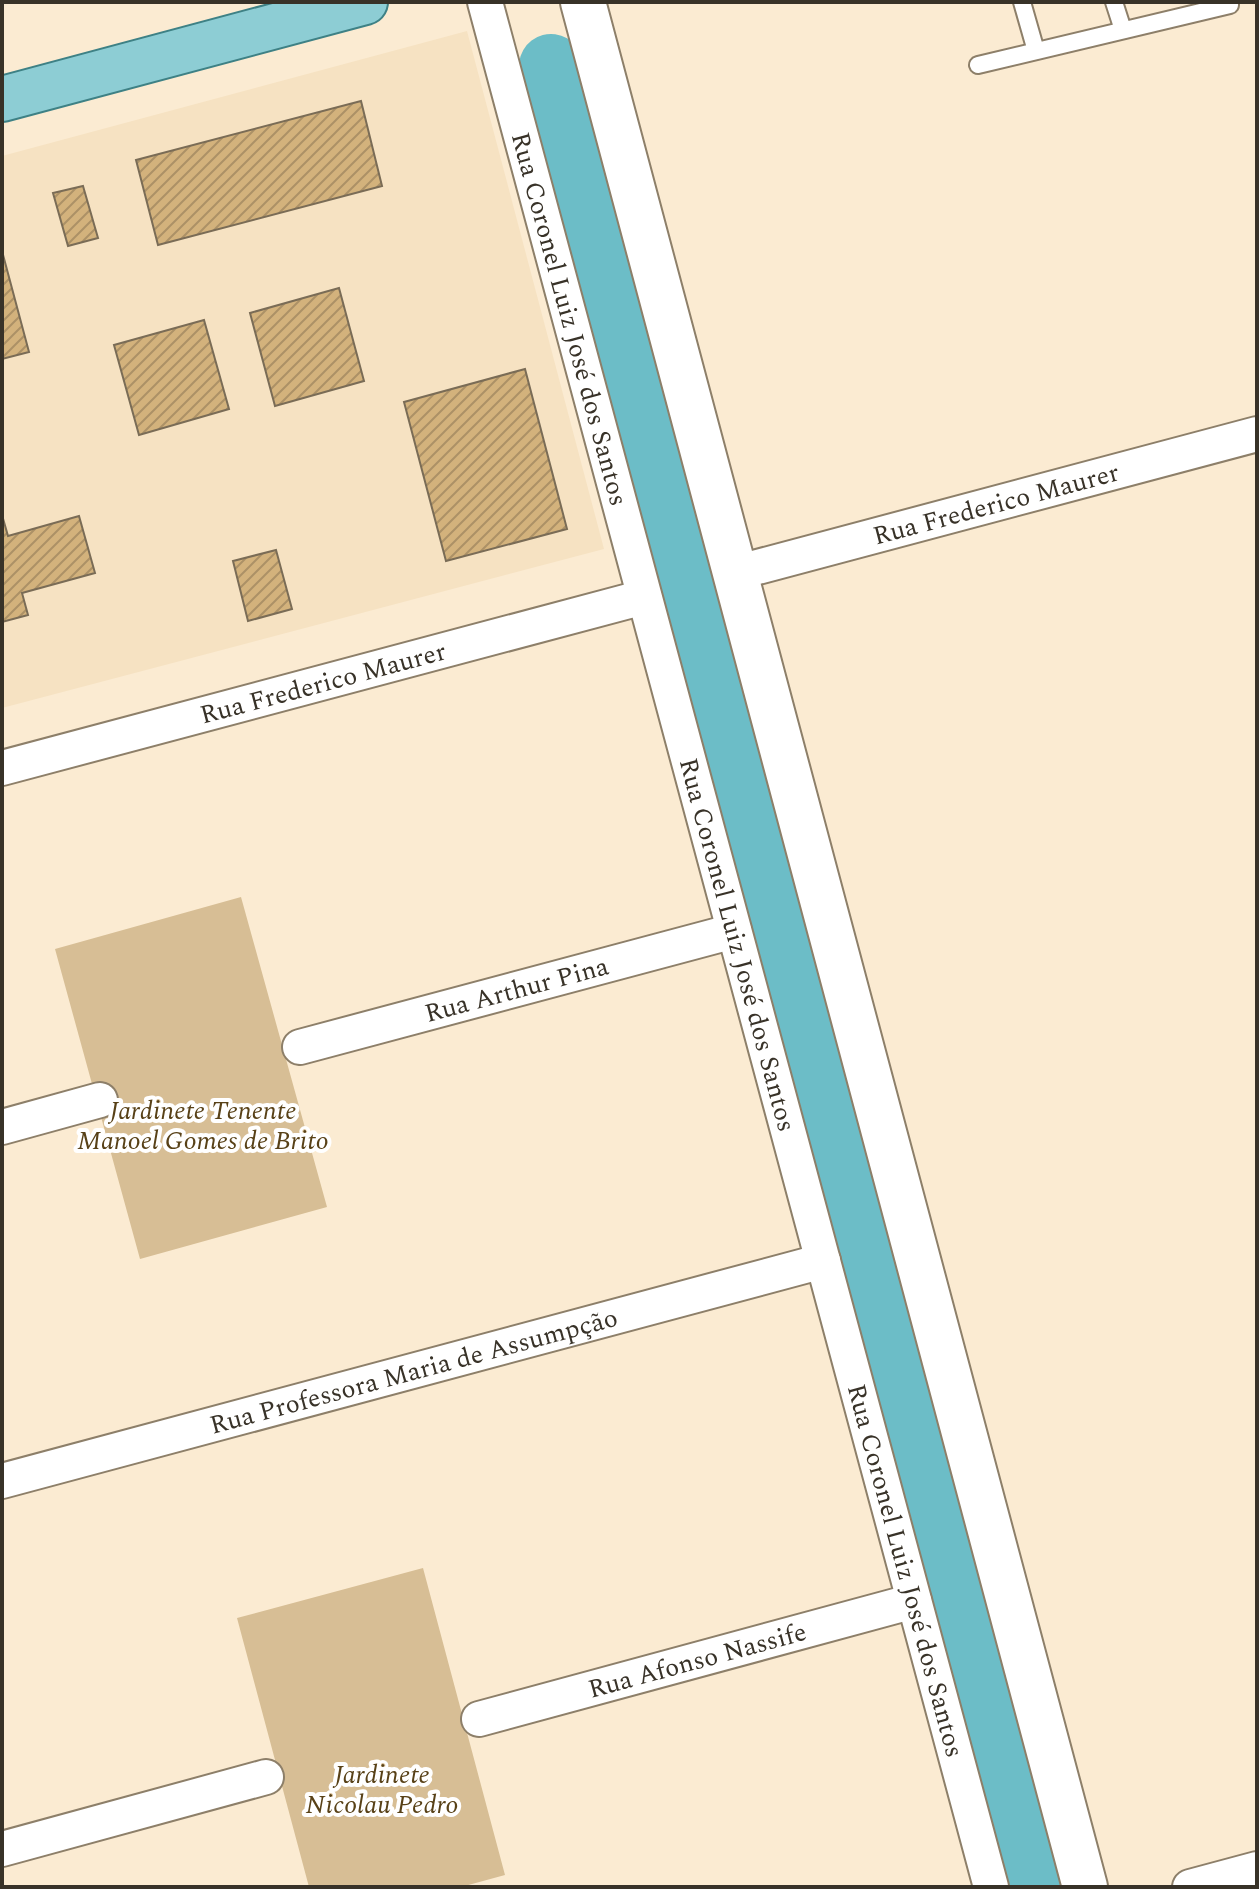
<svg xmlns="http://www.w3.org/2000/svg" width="1259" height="1889" viewBox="0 0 1259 1889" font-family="Spectral,serif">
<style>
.built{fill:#f6e2c2}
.park{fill:#d7be95}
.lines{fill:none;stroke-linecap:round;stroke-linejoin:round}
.river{stroke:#6cbdc7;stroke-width:64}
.building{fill:url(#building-hatch);stroke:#7a6c56;stroke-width:2}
.service-casing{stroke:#8d7f69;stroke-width:20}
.minor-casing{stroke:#8d7f69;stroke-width:38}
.secondary-casing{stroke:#8d7f69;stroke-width:48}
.primary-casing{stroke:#3e8185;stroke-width:48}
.service{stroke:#fff;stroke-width:16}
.minor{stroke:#fff;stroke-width:34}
.secondary{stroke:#fff;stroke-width:44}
.primary{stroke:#8dcdd4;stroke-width:44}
.labels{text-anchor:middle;stroke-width:8;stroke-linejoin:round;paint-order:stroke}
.street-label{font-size:26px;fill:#383228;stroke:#fff}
.park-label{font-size:26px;font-style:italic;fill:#584117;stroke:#fff}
</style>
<defs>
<pattern id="building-hatch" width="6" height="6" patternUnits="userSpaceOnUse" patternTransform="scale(2)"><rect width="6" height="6" fill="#d3b27c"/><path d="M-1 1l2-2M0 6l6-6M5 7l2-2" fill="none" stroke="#ac9166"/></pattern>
</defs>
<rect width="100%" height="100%" fill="#fbebd2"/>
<path class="built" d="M467 31 604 549 2 708V156Z"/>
<path class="park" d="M241 897 327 1207 140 1259 55 949Z
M423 1568 505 1875 461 1887H309L237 1618Z"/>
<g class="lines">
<path class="river" d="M551 66 1036 1887"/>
</g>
<path class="building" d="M361 101 382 186 158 245 136 160Z
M83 186 98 238 68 246 53 193Z
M2 251 29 352 2 359Z
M339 288 364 381 275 406 250 313Z
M204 320 229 409 139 435 114 345Z
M525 369 567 529 446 561 404 402Z
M2 515 8 536 79 516 95 573 22 593 28 615 2 622Z
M276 550 292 609 248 621 233 561Z"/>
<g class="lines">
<defs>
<path id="service" d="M1022 2 1036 51
M1114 2 1123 30
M978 65 1230 5"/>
<g id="minor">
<path id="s1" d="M485 2 991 1887"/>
<path id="s2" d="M735 573 1257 434"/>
<path id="s3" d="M2 768 644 597"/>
<path id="s4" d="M300 1047 734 931"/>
<path d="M2 1127 100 1100"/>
<path id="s5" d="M2 1481 823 1261"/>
<path id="s6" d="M479 1719 914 1601"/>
<path d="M2 1849 266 1777"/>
<path d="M1190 1887 1257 1869"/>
</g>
<path id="secondary" d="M583 2 1085 1887"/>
<path id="primary" d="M2 99 365 2"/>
</defs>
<use href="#service" class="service-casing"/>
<use href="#minor" class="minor-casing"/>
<use href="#secondary" class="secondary-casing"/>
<use href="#primary" class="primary-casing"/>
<use href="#service" class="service"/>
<use href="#minor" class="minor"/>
<use href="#secondary" class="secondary"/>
<use href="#primary" class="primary"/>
</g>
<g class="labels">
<g class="street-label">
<text dy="9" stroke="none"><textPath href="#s1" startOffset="328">Rua Coronel Luiz José dos Santos</textPath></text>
<text dy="9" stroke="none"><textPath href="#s2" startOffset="270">Rua Frederico Maurer</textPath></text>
<text dy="9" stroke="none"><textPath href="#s3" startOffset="332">Rua Frederico Maurer</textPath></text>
<text dy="9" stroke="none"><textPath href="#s1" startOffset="976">Rua Coronel Luiz José dos Santos</textPath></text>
<text dy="9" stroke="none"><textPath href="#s4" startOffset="224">Rua Arthur Pina</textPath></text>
<text dy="9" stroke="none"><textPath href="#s5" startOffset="426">Rua Professora Maria de Assumpção</textPath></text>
<text dy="9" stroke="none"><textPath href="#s1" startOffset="1624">Rua Coronel Luiz José dos Santos</textPath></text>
<text dy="9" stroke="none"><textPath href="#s6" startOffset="226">Rua Afonso Nassife</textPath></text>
</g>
<g class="park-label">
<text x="203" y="1119">Jardinete Tenente<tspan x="203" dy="30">Manoel Gomes de Brito</tspan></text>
<text x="382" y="1783">Jardinete<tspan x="382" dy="30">Nicolau Pedro</tspan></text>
</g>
</g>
<rect width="1259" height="1889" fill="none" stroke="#383228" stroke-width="8"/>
</svg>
